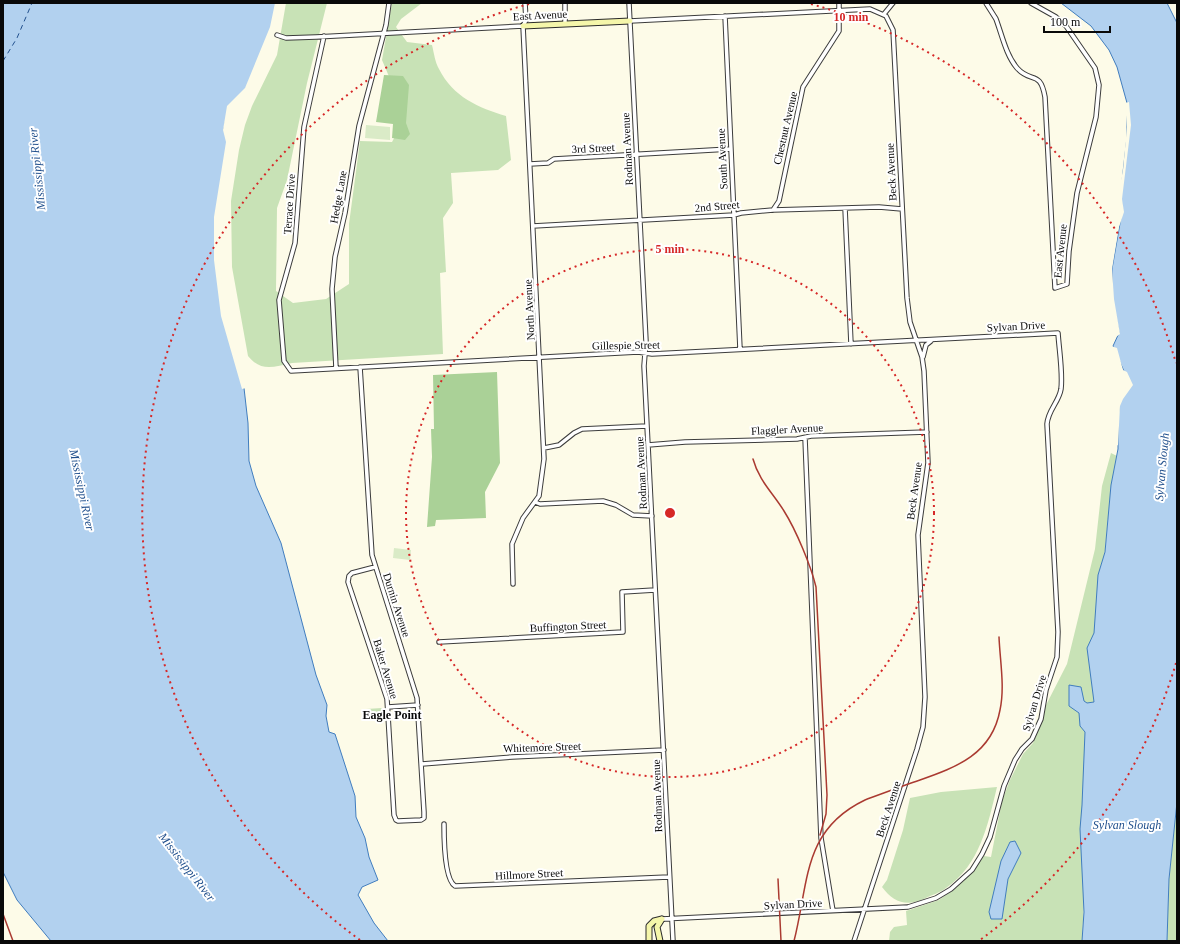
<svg xmlns="http://www.w3.org/2000/svg" width="1180" height="944" viewBox="0 0 1180 944" font-family="Georgia,serif">
<style>
.green{fill:#c8e2b6}
.forest{fill:#aad197}
.pitch{fill:#daebc7}
.water{fill:#b2d1ef;stroke:#417dbe}
.pier{fill:#fdfbe8}
.lines{fill:none;stroke-linecap:round;stroke-linejoin:round}
.ferry{stroke:#21508d;stroke-width:1;stroke-dasharray:5 4;stroke-linecap:butt}
.street-casing{stroke:#3c3c3c;stroke-width:5.5}
.secondary-casing{stroke:#2b2b2b;stroke-width:7}
.street{stroke:#fff;stroke-width:3.5}
.secondary{stroke:#f5f6aa;stroke-width:5}
.rail{stroke:#aa3a31;stroke-width:1.5}
.ring{fill:none;stroke:#d62828;stroke-width:2;stroke-dasharray:2 4}
.labels{text-anchor:middle;stroke-width:4;stroke-linejoin:round;paint-order:stroke}
.street-label{font-size:11px;fill:#090909;stroke:#fff}
.water-label{font-size:12px;font-style:italic;fill:#21508d;stroke:#fff}
.neighbourhood-label{font-size:12px;font-weight:bold;fill:#090909;stroke:#fff}
.centre{fill:#d62828;stroke:#fff;stroke-width:2}
.ring-label{font-size:12px;text-anchor:middle;font-weight:bold;fill:#d62828;stroke:#fff;stroke-width:4;stroke-linejoin:round;paint-order:stroke}
</style>
<rect width="100%" height="100%" fill="#fdfbe8"/>
<path class="green" d="M286 3H327L307 83 287 180 277 208 276 291 293 303 326 299 349 284V224L360 141 392 142 399 129 396 93 382 60 392 3H422L401 19 396 27 407 42 432 45C434 53 435 62 439 69 453 97 479 108 506 116L511 160 498 170 451 173 453 203 443 218 446 272 440 273 443 354 292 363C273 367 261 372 248 356L232 267 231 201 239 150 245 125 252 106 277 55Z
M1111 453 1117 456C1110 488 1108 519 1105 550 1103 566 1096 569 1100 586L1082 941H889L890 932 894 927 907 925 906 911 939 900 957 887 984 856 991 857 1002 801 1010 780 1023 754 1033 743 1043 719 1045 707 1067 664 1095 549 1102 486Z
M382 708 383 716 367 717 366 709Z
M997 787C988 824 980 865 946 888 940 893 931 895 924 899 906 907 893 902 882 887L887 880 903 830 910 798 941 792Z
M1177 802V941H1167L1169 879Z"/>
<path class="forest" d="M384 75 403 76 409 85 406 123 410 134 405 140 392 138 393 124 376 122Z
M497 372 500 463 485 492 486 518 436 520 435 526 427 527 432 457 431 429H434L433 375Z"/>
<path class="pitch" d="M366 125 390 127V140L365 138Z
M394 548 411 550 410 560 393 558Z"/>
<path class="water" d="M3 3H277L273 25 244 93 229 105 224 129 228 145 215 232 222 308 244 388 248 423 249 461 256 486 281 543 316 675 327 705 326 716 329 732 335 734 355 796 356 817 365 838 369 857 378 880 362 887 358 895 374 923 388 941H51L17 900 3 872Z
M1061 3H1167L1177 23V802L1169 879 1167 941H1082L1084 912 1080 829 1082 805 1085 732 1080 726 1079 713 1069 706V685L1081 687 1084 701 1087 703 1094 702 1087 648 1094 633 1098 575 1105 552 1111 485 1118 449V416L1120 401 1130 385 1113 346 1119 333 1112 297V269L1122 212 1121 190 1127 137V103L1117 67 1109 50 1091 26Z
M1015 841 1021 853 1008 879 1002 919H991L989 912 1001 861 1010 842Z"/>
<path class="pier" d="M275 3H279L274 29 247 92 230 108 226 128 230 147 217 232 224 307 246 388 242 389 221 316 214 260V217L226 142 223 130 227 106 245 88 270 27Z
M1129 102 1131 125 1122 199 1124 212 1119 227 1112 269 1114 299 1120 334 1113 339 1117 333 1110 297V269L1120 212 1119 190 1123 170 1127 127 1125 103Z
M1111 346 1117 348 1123 370 1127 372 1133 385 1123 399 1120 406 1118 445 1116 446V416L1118 400 1128 384Z"/>
<g class="lines">
<path class="ferry" d="M3 61 17 38 32 3"/>
<defs>
<path id="street" d="M565 3V23
M629 3 646 341 644 366 673 941
M986 3C989 8 993 14 996 19 1002 35 1006 55 1017 68 1031 84 1040 69 1045 97L1055 288 1067 284 1069 251 1077 193 1096 117 1099 85 1095 68 1066 26 1056 17 1031 3
M884 14 893 3
M725 16 740 349
M630 21 870 9 886 16 893 30 907 298 910 322 922 357 924 371 928 463 918 535 925 697 923 727 917 749 854 941
M277 35 286 38 316 37 523 26
M324 36 304 127 295 243 279 300 284 361 291 371 638 352 652 354 1058 333C1059 349 1063 373 1061 389 1059 402 1048 410 1047 424L1058 632 1057 657 1046 690 1041 719 1032 739 1022 749 1015 760 1004 786 990 837 982 854 972 870 951 889 936 898 908 907 662 919
M530 164 548 163 554 159 730 149
M845 208 851 344
M773 210 779 201 803 87 839 31V3
M533 226 734 215 741 213 773 210 879 207 902 209
M923 357 926 345 931 341
M360 367 372 555 417 698 424 812V818L421 820 398 821 396 820 394 815 387 699 348 582 349 576 352 573 375 567
M336 368 332 289 335 257 345 213 359 126 386 25 389 3
M805 438 821 838 833 911
M648 445 685 442 797 439 811 436 927 432
M544 448 559 445 574 433 582 429 647 426
M535 502 540 504 603 501 616 505 633 515 652 516
M513 584 512 544 523 518 539 496 544 459 523 26 526 20 525 3
M439 642 623 632 622 592 655 590
M388 707 418 705
M422 764 512 757 664 750
M444 824C444 838 444 879 455 886L669 877"/>
<path id="secondary" d="M523 26 630 21
M649 941V926L654 921 662 919
M660 941 657 927 662 919"/>
</defs>
<use href="#street" class="street-casing"/>
<use href="#secondary" class="secondary-casing"/>
<use href="#street" class="street"/>
<use href="#secondary" class="secondary"/>
<path class="rail" d="M753 459C759 481 773 493 784 511 796 530 811 566 816 587L827 795 826 814 820 835
M778 879 781 941
M3 914 13 941
M794 941C809 883 802 830 865 800 884 793 902 786 920 780 957 767 992 754 1000 710 1005 687 1000 661 999 637"/>
</g>
<g class="ring">
<circle cx="670" cy="513" r="264"/>
<path d="M1176 663A528 528 0 0 1 980 940M360 940A528 528 0 0 1 529 4M811 4A528 528 0 0 1 1176 363"/>
</g>
<g class="labels">
<g class="street-label">
<text transform="translate(540 15) rotate(-3)" y="4">East Avenue</text>
<text transform="translate(785 128) rotate(-77)" y="4">Chestnut Avenue</text>
<text transform="translate(593 148) rotate(-3)" y="4">3rd Street</text>
<text transform="translate(627 149) rotate(-93)" y="4">Rodman Avenue</text>
<text transform="translate(722 159) rotate(-93)" y="4">South Avenue</text>
<text transform="translate(891 172) rotate(-93)" y="4">Beck Avenue</text>
<text transform="translate(338 197) rotate(-80)" y="4">Hedge Lane</text>
<text transform="translate(289 204) rotate(-86)" y="4">Terrace Drive</text>
<text transform="translate(717 206) rotate(-5)" y="4">2nd Street</text>
<text transform="translate(1060 251) rotate(-84)" y="4">East Avenue</text>
<text transform="translate(529 310) rotate(-93)" y="4">North Avenue</text>
<text transform="translate(1016 326) rotate(-3)" y="4">Sylvan Drive</text>
<text transform="translate(626 345) rotate(-1)" y="4">Gillespie Street</text>
<text transform="translate(787 429) rotate(-3)" y="4">Flaggler Avenue</text>
<text transform="translate(641 473) rotate(-93)" y="4">Rodman Avenue</text>
<text transform="translate(914 491) rotate(-82)" y="4">Beck Avenue</text>
<text transform="translate(397 605) rotate(72)" y="4">Durnin Avenue</text>
<text transform="translate(568 626) rotate(-3)" y="4">Buffington Street</text>
<text transform="translate(386 669) rotate(73)" y="4">Baker Avenue</text>
<text transform="translate(1034 703) rotate(-73)" y="4">Sylvan Drive</text>
<text transform="translate(542 747) rotate(-2)" y="4">Whitemore Street</text>
<text transform="translate(657 796) rotate(-92)" y="4">Rodman Avenue</text>
<text transform="translate(888 809) rotate(-72)" y="4">Beck Avenue</text>
<text transform="translate(529 874) rotate(-3)" y="4">Hillmore Street</text>
<text transform="translate(793 904) rotate(-3)" y="4">Sylvan Drive</text>
</g>
<g class="water-label">
<text transform="translate(37 169) rotate(-96)" y="4">Mississippi River</text>
<text transform="translate(1162 467) rotate(-85)" y="4">Sylvan Slough</text>
<text transform="translate(82 490) rotate(78)" y="4">Mississippi River</text>
<text x="1127" y="829">Sylvan Slough</text>
<text transform="translate(187 867) rotate(52)" y="4">Mississippi River</text>
</g>
<g class="neighbourhood-label">
<text x="392" y="719">Eagle Point</text>
</g>
</g>
<circle cx="670" cy="513" r="6" class="centre"/>
<g class="ring-label">
<text x="851" y="21">10 min</text>
<text x="670" y="253">5 min</text>
</g>
<rect width="1180" height="944" fill="none" stroke="#090909" stroke-width="8"/>
<path d="M1044 26v6h66v-6" fill="none" stroke="#090909" stroke-width="2"/>
<text x="1050" y="26" font-size="12" fill="#090909" stroke="#ffffff" stroke-width="3" paint-order="stroke">100 m</text>
</svg>
